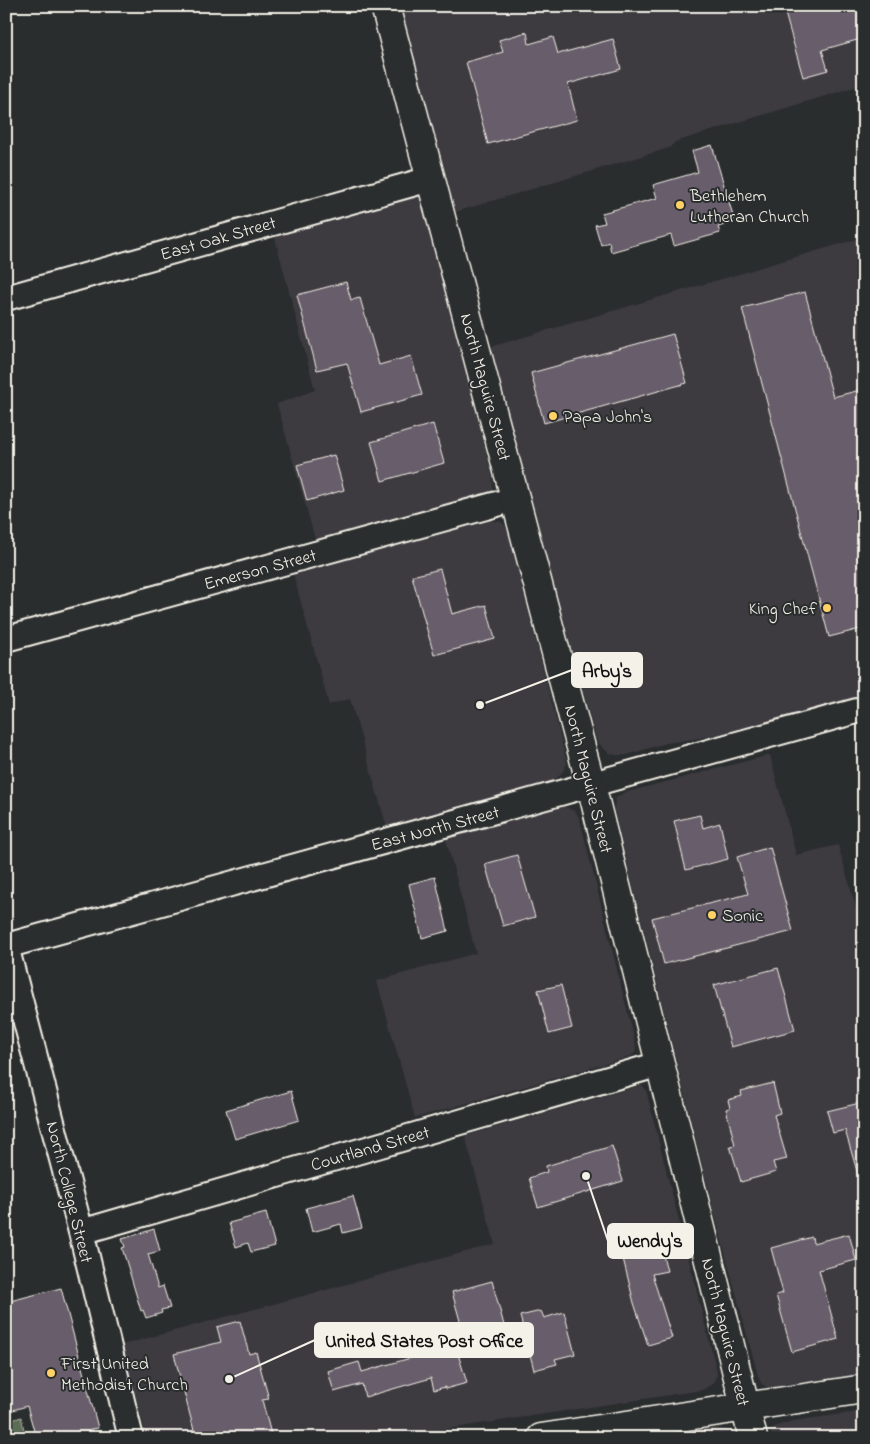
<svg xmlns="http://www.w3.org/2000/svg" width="870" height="1444" viewBox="0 0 870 1444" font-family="'Indie Flower',sans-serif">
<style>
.built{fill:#3d3b40}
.green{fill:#5b6d56;stroke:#a8af9f}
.building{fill:#685d6b;stroke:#f4f1e8}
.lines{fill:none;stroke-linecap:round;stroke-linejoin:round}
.minor-casing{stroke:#f4f1e8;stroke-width:28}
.major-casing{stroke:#f4f1e8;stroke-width:31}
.minor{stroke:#2a2d2e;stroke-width:24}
.major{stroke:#2a2d2e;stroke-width:28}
.poi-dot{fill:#ffd166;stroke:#2a2d2e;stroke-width:2}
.labels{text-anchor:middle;stroke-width:4;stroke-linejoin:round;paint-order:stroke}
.poi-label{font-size:18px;fill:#f4f1e8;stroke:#2a2d2e;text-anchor:start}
.street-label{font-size:18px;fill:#f4f1e8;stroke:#2a2d2e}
.leader{fill:none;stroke:#f4f1e8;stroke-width:2}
.callout-dot{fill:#f4f1e8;stroke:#2a2d2e;stroke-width:2}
.callout{fill:#f4f1e8;stroke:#f4f1e8;stroke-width:2}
.callout-label{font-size:19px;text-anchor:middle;font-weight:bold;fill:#111}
</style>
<rect width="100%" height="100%" fill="#2a2d2e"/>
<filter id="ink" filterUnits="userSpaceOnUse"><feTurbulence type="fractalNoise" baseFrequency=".02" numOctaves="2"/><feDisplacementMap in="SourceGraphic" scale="10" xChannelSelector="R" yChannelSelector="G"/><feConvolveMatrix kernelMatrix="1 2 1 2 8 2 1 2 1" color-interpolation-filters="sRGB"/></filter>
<g filter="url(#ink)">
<path class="built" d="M426 6H864V84L675 142 669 148 452 213 400 13Z
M413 195 420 196 424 201 492 476 493 489 488 496 317 546 277 404 315 390 274 234Z
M864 237V698L752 730 666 743 627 755H616L609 753 602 747 596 739 490 347Z
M490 521H499L504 524 508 531 567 763 563 771 556 779 540 786 388 831 350 699 329 705 293 573Z
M770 755 796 855 838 845 864 935V1376L776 1390 768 1388 761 1383 758 1376 711 1200 614 810 615 799 623 793Z
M560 807H566L576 812 580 820 636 1046 635 1053 629 1057 415 1118 377 981 476 953 445 836Z
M642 1085 646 1090 716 1368 717 1375 712 1384 702 1390 388 1438H147L122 1345 495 1244 465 1136Z
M864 1411V1438H771V1432L776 1426 793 1421Z
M717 1428 727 1430 735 1438H647Z"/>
<path class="green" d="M21 1417 26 1438H6V1422Z"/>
<path class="building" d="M783 6H864V38L822 50 828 70 803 77Z
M527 32 529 44 553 37 558 54 613 39 621 69 568 84 577 120 488 144 466 62 503 52 499 40Z
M712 145 735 222 718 227 720 233 674 246 671 235 611 252 609 242 601 245 595 225 605 223 602 213 657 198 653 185 698 172 692 151Z
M346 282 351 300 360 298 379 365 411 356 422 395 361 412 347 363 317 370 297 295Z
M805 292 833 397 864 389V628L829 637 742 308Z
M673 334 687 383 544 423 531 373Z
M433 424 444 463 382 481 371 442Z
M334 455 344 490 307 501 297 465Z
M440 569 452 614 486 605 495 639 434 655 412 576Z
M700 815 703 828 720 823 728 859 686 870 674 821Z
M770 847 793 931 664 964 652 918 748 894 737 857Z
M517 855 535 917 503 926 485 864Z
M435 877 448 931 422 938 409 884Z
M778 968 795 1030 731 1047 714 985Z
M561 985 572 1028 549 1034 538 990Z
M773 1083 780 1113 774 1115 787 1159 773 1162 776 1172 741 1182 730 1146 735 1145 726 1109 730 1108 728 1100 742 1096 741 1091Z
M291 1091 299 1120 235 1139 226 1110Z
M864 1102V1178H859L845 1130 833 1133 827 1111Z
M612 1146 623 1181 538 1207 529 1178 547 1172 546 1166Z
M353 1196 362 1228 343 1233 341 1224 312 1232 306 1208Z
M266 1213 275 1246 251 1252 248 1243 236 1247 229 1223Z
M154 1229 160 1251 148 1254 158 1288 163 1286 170 1308 161 1310 162 1313 146 1318 143 1310 141 1311 128 1267 122 1248 125 1247 122 1239Z
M655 1233 659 1248 661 1247 667 1271 652 1274 672 1338 648 1345 634 1303 619 1242Z
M849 1234 856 1260 819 1270 838 1339 792 1352 776 1295 783 1293 771 1248 812 1237 813 1243Z
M492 1281 505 1329 465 1339 452 1292Z
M61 1288 98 1428 91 1429 93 1438H36L27 1406 6 1412V1302Z
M541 1311 544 1318 564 1312 575 1354 555 1359 557 1364 534 1370 520 1316Z
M240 1321 249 1354 256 1352 269 1399 262 1400 272 1438H196L174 1354 221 1342 217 1327Z
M454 1341 467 1383 445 1389V1387L434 1390 431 1378 365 1397 362 1384 334 1392 328 1371 359 1362 362 1372 421 1355 419 1351Z"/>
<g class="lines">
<defs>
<path id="minor" d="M6 298 430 179
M6 639 515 499
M81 1232 660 1064
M131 1438 81 1232 6 946 864 709"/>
<path id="major" d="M385 6 591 785 753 1438
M541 1438 864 1389"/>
</defs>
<use href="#minor" class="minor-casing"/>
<use href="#major" class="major-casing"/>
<use href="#minor" class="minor"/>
<use href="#major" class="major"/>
</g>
</g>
<g class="poi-dot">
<circle cx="680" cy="205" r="5"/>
<circle cx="553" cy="416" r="5"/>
<circle cx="827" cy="608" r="5"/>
<circle cx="712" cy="915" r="5"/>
<circle cx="51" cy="1373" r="5"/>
</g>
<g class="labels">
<g class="poi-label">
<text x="690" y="201">Bethlehem<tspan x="690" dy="21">Lutheran Church</tspan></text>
<text x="563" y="422">Papa John's</text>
<text x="817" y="614" text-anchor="end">King Chef</text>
<text x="722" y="921">Sonic</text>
<text x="61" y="1369">First United<tspan x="61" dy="21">Methodist Church</tspan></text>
</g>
<g class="street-label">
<text transform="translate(218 238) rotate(-16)" y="6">East Oak Street</text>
<text transform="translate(486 387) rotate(75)" y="6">North Maguire Street</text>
<text transform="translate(260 569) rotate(-15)" y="6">Emerson Street</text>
<text transform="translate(589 779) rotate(76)" y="6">North Maguire Street</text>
<text transform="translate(435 828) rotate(-15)" y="6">East North Street</text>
<text transform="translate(370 1148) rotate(-16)" y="6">Courtland Street</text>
<text transform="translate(70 1192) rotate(76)" y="6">North College Street</text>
<text transform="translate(726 1332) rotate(76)" y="6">North Maguire Street</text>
</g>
</g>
<path class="leader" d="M480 705L572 670M586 1176L608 1241M229 1379L315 1340"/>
<g class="callout-dot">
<circle cx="480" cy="705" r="5"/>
<circle cx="586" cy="1176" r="5"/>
<circle cx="229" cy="1379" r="5"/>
</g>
<g class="callout">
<rect x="572" y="653" width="70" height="34" rx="5"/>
<rect x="608" y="1224" width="85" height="34" rx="5"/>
<rect x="315" y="1323" width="218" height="34" rx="5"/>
</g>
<g class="callout-label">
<text x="607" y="677">Arby's</text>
<text x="650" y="1247">Wendy's</text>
<text x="424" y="1347">United States Post Office</text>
</g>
<rect width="870" height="1444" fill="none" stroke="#2a2d2e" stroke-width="25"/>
<rect x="12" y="12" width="845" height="1419" fill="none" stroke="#f4f1e8" stroke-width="2" filter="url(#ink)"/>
</svg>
